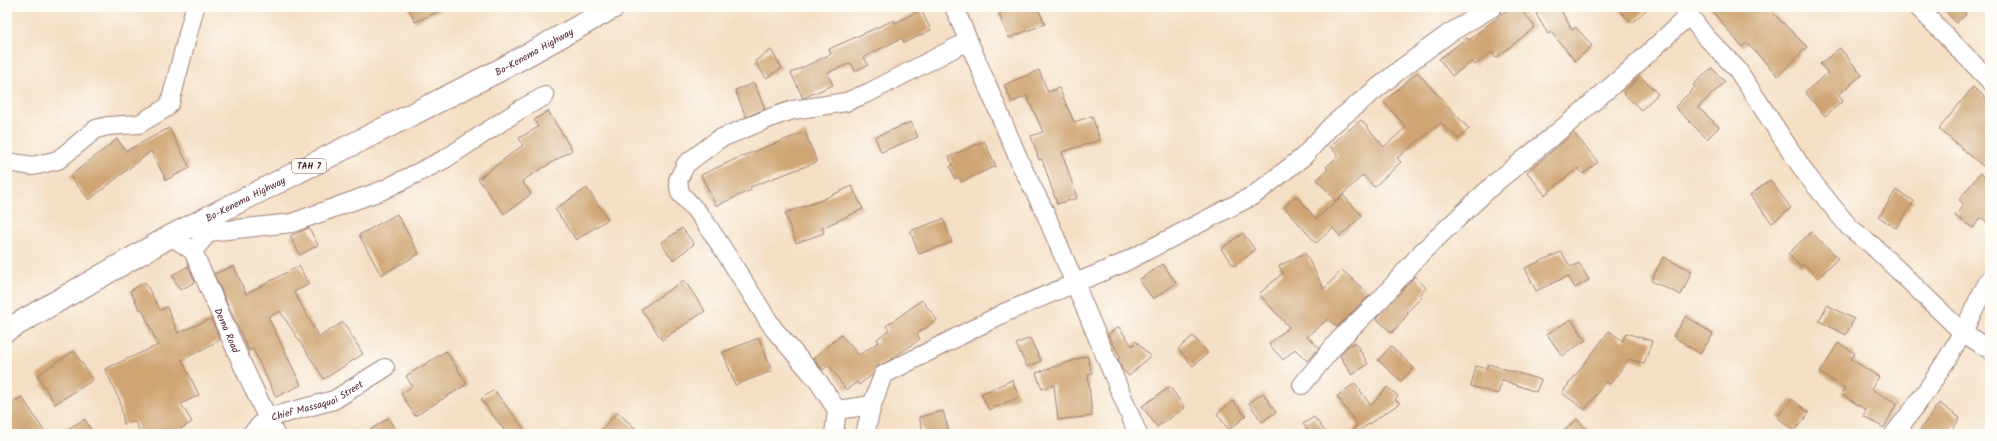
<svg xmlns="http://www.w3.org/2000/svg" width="1997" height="441" viewBox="0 0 1997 441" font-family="Kalam,sans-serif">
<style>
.building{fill:#cfa573}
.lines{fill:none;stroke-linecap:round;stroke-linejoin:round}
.minor-casing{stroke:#9f7f78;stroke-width:20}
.trunk-casing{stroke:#9f7f78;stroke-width:24}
.minor{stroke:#fff;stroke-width:18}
.trunk{stroke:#fff;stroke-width:22}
.labels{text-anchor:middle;stroke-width:4;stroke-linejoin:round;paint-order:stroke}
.shield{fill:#fdfcf7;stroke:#806168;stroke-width:1}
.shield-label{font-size:9px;font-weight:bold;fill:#4a1f2b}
.street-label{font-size:10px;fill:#4a1f2b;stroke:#fdfcf7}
</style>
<rect width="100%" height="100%" fill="#fdfcf7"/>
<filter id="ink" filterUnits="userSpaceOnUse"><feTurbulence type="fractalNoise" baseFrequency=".025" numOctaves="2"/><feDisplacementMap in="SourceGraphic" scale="8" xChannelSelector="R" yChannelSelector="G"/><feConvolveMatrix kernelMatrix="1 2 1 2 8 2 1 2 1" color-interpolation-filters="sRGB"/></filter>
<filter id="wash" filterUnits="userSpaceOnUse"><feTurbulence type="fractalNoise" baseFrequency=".012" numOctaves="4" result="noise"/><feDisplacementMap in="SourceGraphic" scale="16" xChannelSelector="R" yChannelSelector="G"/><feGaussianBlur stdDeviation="0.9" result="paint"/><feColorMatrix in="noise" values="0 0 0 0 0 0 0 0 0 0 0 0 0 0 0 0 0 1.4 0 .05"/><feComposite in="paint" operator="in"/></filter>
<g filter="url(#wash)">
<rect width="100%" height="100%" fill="#f4dfc4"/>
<g id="blocks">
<path class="building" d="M408 7H448L415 22Z
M1016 7H1037L1045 24 1009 38 999 14Z
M1511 7H1519L1535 27 1496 58 1492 52 1475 65 1472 61 1452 76 1439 59 1467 38 1469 40Z
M1548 7H1559L1572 30 1576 27 1592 46 1575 61 1551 32 1548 34 1536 14Z
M1616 7H1649L1632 23Z
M1709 7H1767L1807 47 1778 76 1747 43 1742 47Z
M1942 7H1961L1966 14 1956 23Z
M921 10 931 30 904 43 902 38 864 57 868 65 855 71 851 63 827 73 833 85 803 98 791 73 831 54 829 49 894 20 895 23Z
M1840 48 1862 75 1838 95 1843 101 1825 116 1805 92 1828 73 1820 64Z
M771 50 782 68 766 78 755 61Z
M1712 68 1725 82 1698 107 1719 127 1707 139 1675 107 1695 87 1693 85Z
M1039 70 1048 92 1059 88 1074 122 1092 116 1100 140 1062 152 1077 198 1057 204 1042 159 1039 160 1031 136 1043 132 1027 96 1012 102 1004 85Z
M1417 72 1469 129 1459 139 1441 123 1397 158 1401 162 1374 187 1363 175 1336 201 1317 180 1328 169 1326 167 1338 156 1330 146 1361 120 1384 147 1406 127 1384 102Z
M1640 76 1658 94 1641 110 1623 93Z
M754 83 765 109 746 117 735 90Z
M1973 87 1990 101V157L1983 166 1939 129Z
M548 111 572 150 522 181 531 194 504 214 478 179 523 145 519 138 538 127 534 120Z
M911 122 918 137 881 152 875 137Z
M169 128 190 168 166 180 151 151 89 200 70 176 117 139 126 151Z
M805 132 817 162 750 187 751 190 716 206 701 175 740 157Z
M1574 133 1598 162 1583 174 1578 168 1545 195 1527 172Z
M984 141 996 166 961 182 959 177 955 179 950 166 953 165 949 157Z
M1980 173 1990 181V225L1981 217 1973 228 1955 216 1964 204 1959 200Z
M1770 180 1791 208 1772 223 1750 195Z
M852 186 863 209 822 228 824 233 796 243 785 213 819 201Z
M587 188 608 219 576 240 555 209Z
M1896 190 1914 201 1896 228 1879 217Z
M1343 195 1362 216 1340 236 1333 228 1316 243 1284 207 1297 196 1316 219Z
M397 214 419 254 381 275 359 235Z
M943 219 952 242 919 254 910 231Z
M309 228 318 245 300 255 290 236Z
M682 228 694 244 673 260 661 243Z
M1811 232 1838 258 1818 278 1803 264 1801 267 1788 254Z
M1243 233 1255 250 1234 266 1221 249Z
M1561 252 1571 267 1579 263 1589 280 1575 288 1568 276 1536 291 1525 268Z
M1305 253 1324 289 1342 270 1370 295 1337 327 1328 319 1307 336 1319 348 1307 361 1295 349 1283 360 1269 344 1289 327 1259 294 1283 273 1279 266Z
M1663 257 1692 271 1681 295 1651 281Z
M1163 264 1176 283 1153 299 1139 280Z
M188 266 195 282 180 290 172 275Z
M234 266 246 294 299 266 309 284 294 292 319 337 343 322 363 354 324 379 280 311 268 317 301 385 276 397 253 349 249 351 214 274Z
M1415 276 1426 288 1420 295 1422 297 1407 312 1409 313 1392 333 1376 318Z
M684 280 705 311 662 340 641 309Z
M145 282 160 310 167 307 178 333 211 319 220 340 182 360 199 395 181 404 192 422 172 434H142L135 422 124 424 120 401 105 369 158 345 142 309 140 310 130 291Z
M922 300 937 320 917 334 920 339 892 359 878 366 872 375 859 385 857 382 846 390 829 365 823 370 813 359 841 335 859 355 879 342 877 339 889 330 886 326Z
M1827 305 1854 319 1846 335 1819 321Z
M1686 316 1713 334 1700 354 1673 336Z
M1571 319 1586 340 1562 356 1547 334Z
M1119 327 1132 346 1136 341 1150 356 1129 376 1122 369 1118 359 1120 357 1108 334Z
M1609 331 1623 341 1626 333 1652 341 1644 364 1629 359 1610 384 1606 381 1585 410 1562 393Z
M1193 336 1208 353 1193 366 1178 349Z
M759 338 772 371 735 385 723 352Z
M1030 338 1041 361 1027 367 1016 344Z
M1355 342 1368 364 1352 375 1340 356 1347 347Z
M1838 343 1855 353 1851 359 1879 377 1871 389 1897 403 1884 428 1863 416 1866 410 1841 394 1845 388 1820 373Z
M1391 346 1414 368 1401 381 1378 360Z
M74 351 93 380 55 404 37 375Z
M446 351 467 384 415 416 401 394 412 386 406 376Z
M1087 356 1092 373 1088 374 1092 416 1058 420 1054 385 1042 389 1036 373Z
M1488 364 1541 380 1536 392 1502 380 1498 394 1471 386 1476 366 1486 369Z
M1012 380 1019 397 989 410 981 394Z
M1355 383 1371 406 1387 387 1398 396 1395 400 1400 403 1354 434H1351L1357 425 1337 396Z
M1170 387 1185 408 1157 427 1142 406Z
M494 390 528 434H507L481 399Z
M1263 393 1276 412 1262 422 1249 403Z
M22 397 46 434H7V406Z
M1792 399 1809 413 1794 431 1777 417Z
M1233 401 1246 416 1229 430 1217 414Z
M1939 403 1960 418 1949 434H1917Z
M943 411 949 432 941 434H924L919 417Z
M617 412 642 434H598Z
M1314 417 1327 434H1311L1303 424Z
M388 418 398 434H364Z
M85 419 93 434H59Z
M1577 419 1591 434H1561Z"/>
</g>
</g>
<g filter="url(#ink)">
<use href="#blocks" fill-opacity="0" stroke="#9f7f78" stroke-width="1"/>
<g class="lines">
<defs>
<g id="minor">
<path d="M954 7 1022 167 1044 210 1138 434"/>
<path d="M1683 7 1705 36 1737 69 1806 174 1849 227 1873 246 1962 332 1990 350"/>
<path d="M1918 7 1990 81"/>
<path d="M7 162 33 166 58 160 96 129 108 126 139 124 166 108 170 103 195 7"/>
<path id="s1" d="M171 236 193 251 243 366 275 434"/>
<path d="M193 251 209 232 292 223 383 190 445 159 521 109 545 96"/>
<path d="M1302 385 1339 340 1381 299 1422 252 1495 183 1570 122 1638 63 1690 14"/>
<path d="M872 405 837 410 818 381 773 328 723 249 701 216 680 193 678 180 686 164 719 139 775 116 793 110 846 102 870 92 968 41"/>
<path id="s2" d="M251 434 267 418 334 400 385 368"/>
<path d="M834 434 837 410"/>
<path d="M865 434 872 405 883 375 1006 312 1121 264 1254 195 1303 157 1332 125 1402 68 1448 34 1493 7"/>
<path d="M1894 434C1919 403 1943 368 1962 333 1972 315 1979 296 1990 279"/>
</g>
<g id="trunk">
<path id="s3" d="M7 330 171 236 502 69 614 7"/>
</g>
</defs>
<use href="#minor" class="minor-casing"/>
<use href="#trunk" class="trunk-casing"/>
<use href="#minor" class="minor"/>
<use href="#trunk" class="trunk"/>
</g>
</g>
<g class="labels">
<rect class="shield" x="292" y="159" width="34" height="14" rx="3"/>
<g class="shield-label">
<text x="309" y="169">TAH 7</text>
</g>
<g class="street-label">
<text dy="4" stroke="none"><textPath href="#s3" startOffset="596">Bo-Kenema Highway</textPath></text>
<text dy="4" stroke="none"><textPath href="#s3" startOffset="272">Bo-Kenema Highway</textPath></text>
<text dy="4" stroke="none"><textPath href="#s1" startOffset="113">Dema Road</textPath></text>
<text dy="4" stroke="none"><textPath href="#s2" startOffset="76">Chief Massaquoi Street</textPath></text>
</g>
</g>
<rect width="1997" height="441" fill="none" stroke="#fdfcf7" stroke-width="24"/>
</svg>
